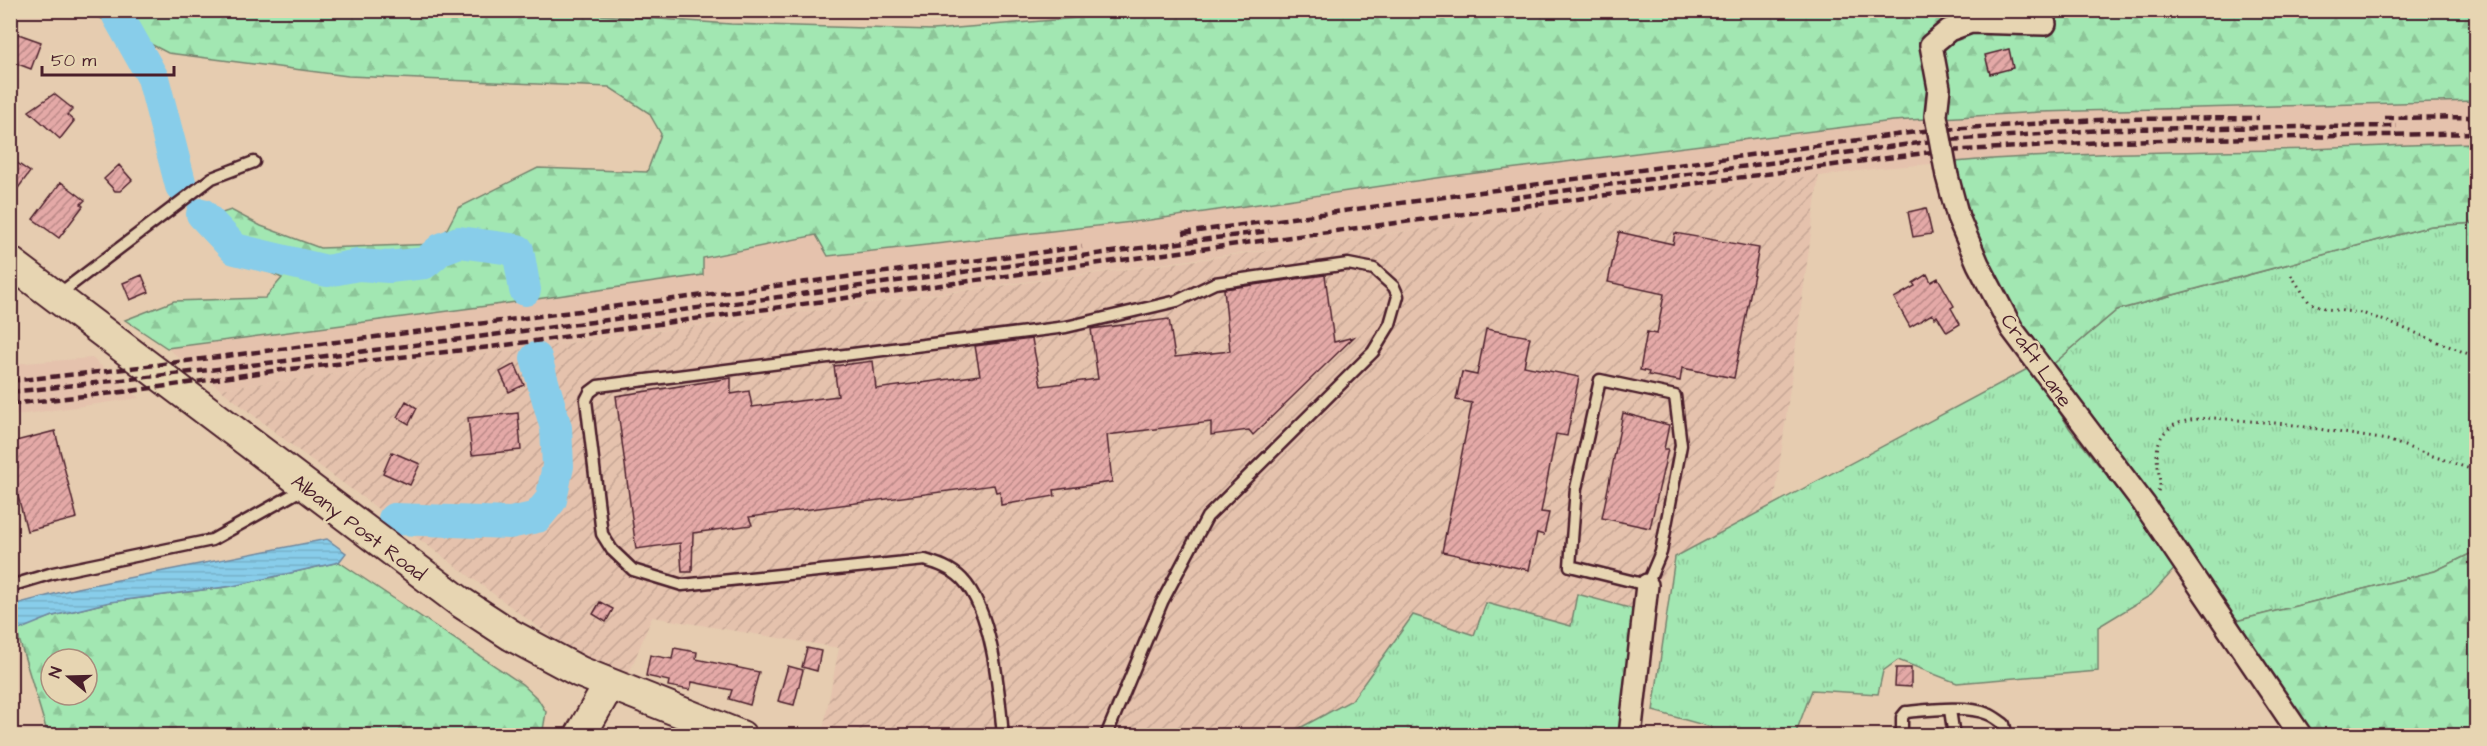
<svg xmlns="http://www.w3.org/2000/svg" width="2487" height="746" viewBox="0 0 2487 746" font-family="'Architects Daughter',sans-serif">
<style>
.built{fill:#e5c2ad}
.industrial{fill:url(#industrial-furrows)}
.grass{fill:url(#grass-tufts);stroke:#76836e;stroke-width:1.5}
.forest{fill:url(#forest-firs);stroke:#76836e;stroke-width:1.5;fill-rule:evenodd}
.water{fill:url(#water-rules);stroke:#6f879e;stroke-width:1.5}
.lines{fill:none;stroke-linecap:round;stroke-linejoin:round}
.river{stroke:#88cdea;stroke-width:32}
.building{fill:url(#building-hatch);stroke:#4a1f2b;stroke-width:1.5}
.lane-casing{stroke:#4a1f2b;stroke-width:15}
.street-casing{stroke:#4a1f2b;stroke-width:26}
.secondary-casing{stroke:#4a1f2b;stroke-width:34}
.path{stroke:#4a1f2b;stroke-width:3;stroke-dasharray:1.5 4.5;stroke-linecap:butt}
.lane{stroke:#e7d5b2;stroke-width:10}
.street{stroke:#e7d5b2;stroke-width:21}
.secondary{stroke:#e7d5b2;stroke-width:30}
.rail{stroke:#4a1f2b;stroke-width:4.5;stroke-dasharray:9 4.5;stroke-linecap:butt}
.street-bridge-casing{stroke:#4a1f2b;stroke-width:26;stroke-linecap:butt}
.street-bridge{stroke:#e7d5b2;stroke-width:21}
.labels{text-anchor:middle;stroke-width:5;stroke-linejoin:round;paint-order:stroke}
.street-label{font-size:20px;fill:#4a1f2b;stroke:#e7d5b2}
</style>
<defs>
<pattern id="industrial-furrows" width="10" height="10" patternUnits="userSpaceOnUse" patternTransform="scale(1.5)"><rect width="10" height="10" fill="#e5c2ad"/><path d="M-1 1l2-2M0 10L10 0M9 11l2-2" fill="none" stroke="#c6a695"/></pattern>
<pattern id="grass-tufts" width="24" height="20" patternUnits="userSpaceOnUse" patternTransform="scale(1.5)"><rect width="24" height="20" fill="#a2e7b2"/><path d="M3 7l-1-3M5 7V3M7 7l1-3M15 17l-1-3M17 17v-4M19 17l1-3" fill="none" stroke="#8dc699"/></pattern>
<pattern id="forest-firs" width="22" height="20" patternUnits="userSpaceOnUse" patternTransform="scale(1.5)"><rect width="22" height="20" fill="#a2e7b2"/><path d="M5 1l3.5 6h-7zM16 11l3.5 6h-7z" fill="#8dc699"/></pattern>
<pattern id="water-rules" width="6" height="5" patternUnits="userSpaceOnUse" patternTransform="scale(1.5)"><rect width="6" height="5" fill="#88cdea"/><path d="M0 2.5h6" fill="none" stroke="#77b0c9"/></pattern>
<pattern id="building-hatch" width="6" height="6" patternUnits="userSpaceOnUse" patternTransform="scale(1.5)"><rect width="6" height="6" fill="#e4a9a7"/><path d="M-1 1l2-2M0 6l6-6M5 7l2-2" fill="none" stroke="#bb8988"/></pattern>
</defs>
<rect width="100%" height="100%" fill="#e6ccb0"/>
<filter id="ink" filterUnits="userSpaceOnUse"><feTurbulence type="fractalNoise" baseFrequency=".0167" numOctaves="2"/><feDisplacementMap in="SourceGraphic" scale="12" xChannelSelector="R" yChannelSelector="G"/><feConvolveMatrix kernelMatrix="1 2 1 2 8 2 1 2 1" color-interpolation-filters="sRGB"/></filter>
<g filter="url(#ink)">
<path class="built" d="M2476 101V143L2033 156 1880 168 220 389 167 348 502 304 703 275V258L816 235 828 256 1150 220 1436 178 1893 121 2040 112Z
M92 358 139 398 11 416V364Z"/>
<path class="industrial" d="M1819 175 1774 505 1675 557 1641 611 1572 626 1486 603 1475 635 1412 615 1352 700 1285 735H822L839 648 652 617 626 681 560 643 294 447 220 389 1197 260Z"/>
<path class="grass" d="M2476 223V551L2435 571 2236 621 2051 366 2117 310 2431 226Z
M2031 367 2070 429 2178 565 2151 595 2098 627V671L1957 683 1898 660 1883 671 1878 694 1812 690 1795 735H1710L1711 727 1653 711 1675 557Z
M1577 594 1641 611 1620 735 1285 736 1352 700 1413 615 1474 635 1486 603 1571 626Z"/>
<path class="forest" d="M529 10 731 24 933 30 1172 10H2476V101L2040 112 1893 121 1436 178 1150 220 828 256 816 235 703 258V275L502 304 167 348 125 320 174 301 265 298 282 278 243 260 212 235 216 215 231 210 261 226 320 248 439 244 458 208 538 168 647 172 661 134 649 113 609 87 348 76 168 53 87 11Z
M2476 143V223L2431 226 2117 310 2051 366 2028 338 2004 296 1962 204 1955 162C2074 152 2193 152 2312 149 2367 147 2422 144 2476 143Z
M2476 551V735H2310L2236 621 2435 571Z
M339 562 522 684 538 699 546 712 542 736 48 735 16 629 53 616 110 602 233 586ZM51 659H87V695H51Z"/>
<path class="water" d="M327 539 346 553 339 562 233 586 110 602 53 616 11 633 12 605 77 588Z"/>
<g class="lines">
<path class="river" d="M118 16 153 78 181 186
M202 214 235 249 327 271 358 265 389 267 425 263 441 249 459 242 518 250 525 290
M394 519 510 523 537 517 551 500 558 466 556 428 536 358"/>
</g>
<path class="building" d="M10 31 41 42 31 69 10 61Z
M2009 49 2013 68 1990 74 1985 55Z
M54 94 73 109 67 115 74 121 60 139 29 111Z
M10 158 30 172 10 199Z
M119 165 132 180 120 191H115L104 179Z
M61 182 85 200 81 204 83 206 59 238 33 219Z
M1926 208 1932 234 1913 237 1908 212Z
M1619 232 1673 244 1675 233 1759 248 1734 378 1682 368 1680 381 1648 375 1649 372 1640 370 1647 332 1657 334 1664 294 1608 282Z
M1927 274 1931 282 1938 278 1954 306 1951 308 1960 324 1947 332 1937 316 1935 318 1932 314 1910 327 1894 298 1915 286 1913 283Z
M142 275 149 292 130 300 123 283Z
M1325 275 1334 342 1354 337 1253 435 1249 430 1211 435V422L1107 435 1112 482 1054 490 1055 496 1001 505 1000 491 996 492 994 485 749 517 752 525 693 533 692 572H682L680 543 636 549 616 396 731 378V394L749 391 752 407 838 396 834 366 873 361 876 389 980 375 975 346 1032 339 1041 386 1098 379 1091 329 1169 319 1175 357 1230 351 1224 289Z
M1486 329 1530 337 1524 366 1579 377 1567 436 1556 434 1541 512 1549 513 1544 535 1537 533 1529 570 1442 552 1472 403 1456 400 1462 372 1477 375Z
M515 364 524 385 509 392 500 372Z
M406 401 417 408 409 424 397 417Z
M518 413 521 450 472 455 468 418Z
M1623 413 1669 425 1664 449H1668L1650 528 1602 518Z
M55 431 77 518 27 531 10 465V449L14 448 12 442Z
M392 452 420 464 410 485 383 473Z
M600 602 613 609 606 622 593 614Z
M674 648 697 652 696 659 759 672 750 705 729 699 732 690 692 682 690 690 668 686 669 681 646 676 650 655 672 659Z
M807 648 821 651 817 671 802 667Z
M788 666 803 670 794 705 778 701Z
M1896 668H1911V687L1895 686Z"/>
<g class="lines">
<defs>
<path id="lane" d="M59 294 212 178 254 162
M1600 380 1675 396 1681 445 1661 552 1647 585 1570 566 1576 488Z
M10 586 53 573 212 540 303 489
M1950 710 1954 736
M1003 736C999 692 993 611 962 579 951 568 938 564 925 560L682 585 633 570 612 550 602 534 586 400 590 392 598 386 1066 327 1177 301 1215 283 1348 264 1374 269 1394 287 1398 296 1390 324 1373 352 1207 517 1162 602 1106 736
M1902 736V717L1906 712C1928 710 1968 705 1988 714 1994 716 1999 721 2004 724L2007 736"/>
<path id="street" d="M1936 116 1939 88 1931 45 1949 30 1971 22 2045 24
M1947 176 1958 217 1978 264 2012 329 2144 504 2301 736
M1630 736 1647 585"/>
<path id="secondary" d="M10 262 459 601 511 635 580 672 741 736
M580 736 609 685"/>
</defs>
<use href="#lane" class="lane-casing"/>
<use href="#street" class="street-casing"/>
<use href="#secondary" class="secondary-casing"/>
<path class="path" d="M2291 275 2309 302 2327 309 2362 313 2388 322 2476 357
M2158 491 2160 487C2160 476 2157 465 2157 454 2158 422 2188 419 2213 418L2287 424 2387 440 2476 471"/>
<use href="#lane" class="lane"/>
<use href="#street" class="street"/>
<use href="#secondary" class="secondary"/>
<path class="rail" d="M2385 118 2476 117
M1510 198 1933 141 2117 129 2397 126
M1183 233 1931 130 2116 119 2259 118
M10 381 108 371 1082 247
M10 392C431 348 850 286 1269 231
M10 404 131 391 273 371 491 347 1245 243 1932 152 2118 141 2476 133"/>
<defs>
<path id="street-bridge" d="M1936 116 1947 176"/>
</defs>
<use href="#street-bridge" class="street-bridge-casing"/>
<use href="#street-bridge" class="street-bridge"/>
</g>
</g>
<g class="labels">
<g class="street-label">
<text transform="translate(2037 360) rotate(55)" y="7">Craft Lane</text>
<text transform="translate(359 527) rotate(37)" y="7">Albany Post Road</text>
</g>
</g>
<rect width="2487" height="746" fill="none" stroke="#e7d5b2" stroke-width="36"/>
<rect x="18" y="18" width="2451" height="710" fill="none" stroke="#4a1f2b" stroke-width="2" filter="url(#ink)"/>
<g transform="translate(69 677) rotate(289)"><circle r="28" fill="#e7d5b2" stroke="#a88c7c" stroke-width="1.5"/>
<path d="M0-4.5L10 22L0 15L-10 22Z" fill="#4a1f2b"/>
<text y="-9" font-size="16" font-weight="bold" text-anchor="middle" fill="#4a1f2b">N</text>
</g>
<path d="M42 66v9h132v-9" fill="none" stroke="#4a1f2b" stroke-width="3"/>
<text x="51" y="66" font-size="18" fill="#4a1f2b" stroke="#e7d5b2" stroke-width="4.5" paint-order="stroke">50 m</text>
</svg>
